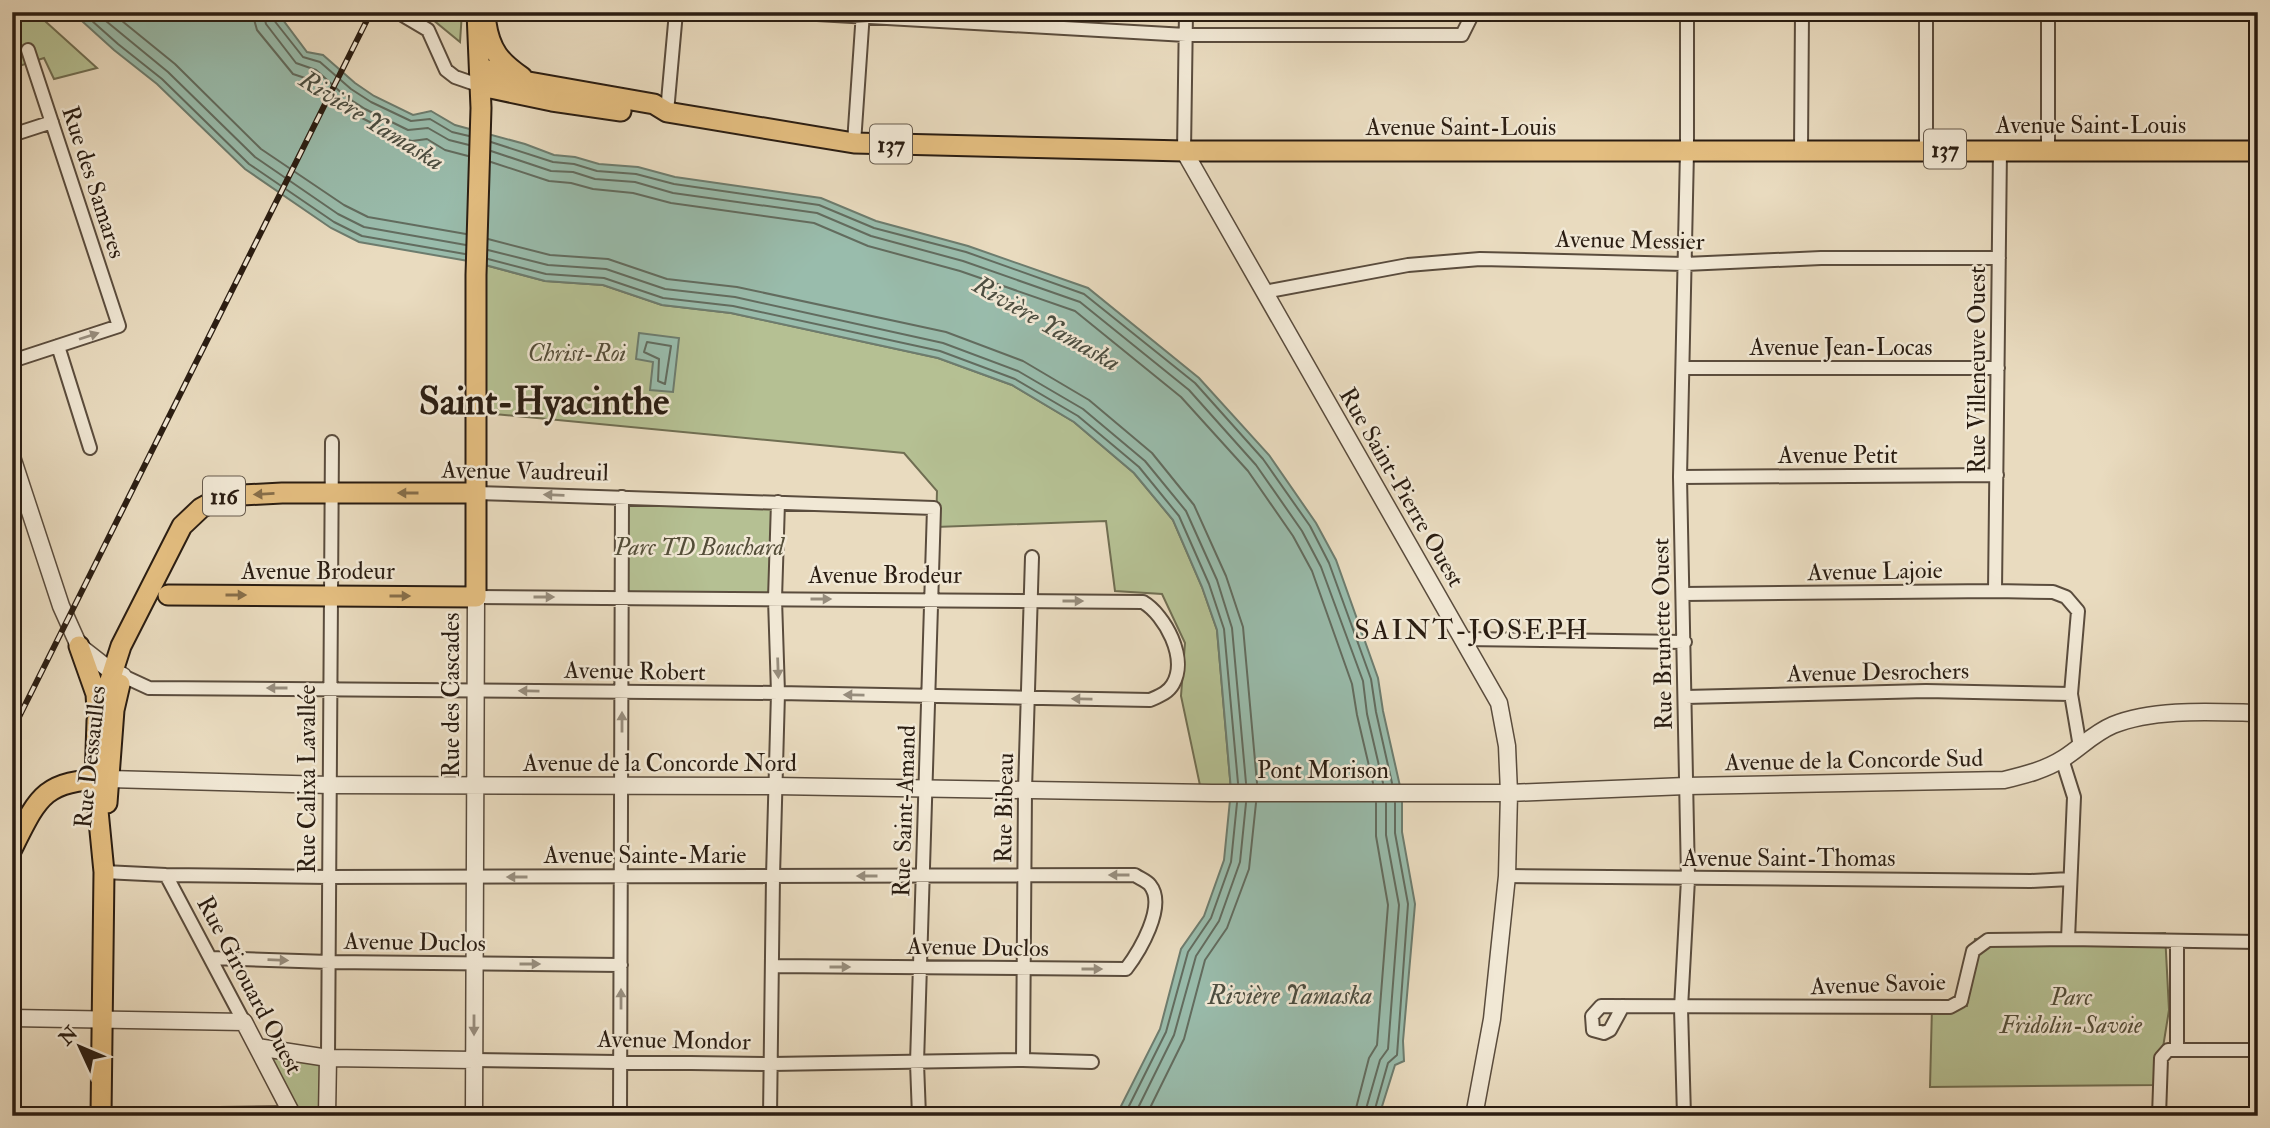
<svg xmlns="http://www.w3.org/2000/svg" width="2270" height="1128" viewBox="0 0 2270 1128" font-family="'IM FELL Double Pica',serif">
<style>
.green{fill:#b5c093;stroke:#706e52;stroke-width:2}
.water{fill:#99bcac;stroke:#6d7c6e;stroke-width:2}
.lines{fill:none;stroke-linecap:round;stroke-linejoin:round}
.shore{stroke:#626c5f;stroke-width:2}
.minor-casing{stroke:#5a4c3d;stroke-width:16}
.tertiary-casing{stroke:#5a4c3d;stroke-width:19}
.primary-casing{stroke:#2a1d12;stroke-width:23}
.minor{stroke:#f1e8d5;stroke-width:12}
.tertiary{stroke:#f1e8d5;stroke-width:16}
.primary{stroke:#e4be80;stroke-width:19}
.rail-casing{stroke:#2a1d12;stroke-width:6}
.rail{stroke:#f1e8d5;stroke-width:3.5;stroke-dasharray:10;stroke-linecap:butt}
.oneway{fill:#978d7d}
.oneway2{fill:#876e49}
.labels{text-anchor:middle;stroke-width:5;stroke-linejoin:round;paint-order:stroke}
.shield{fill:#f1e8d5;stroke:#665a4c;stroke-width:2}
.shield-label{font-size:23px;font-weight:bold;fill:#2a1d12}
.street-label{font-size:24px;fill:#2a1d12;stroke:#f1e8d5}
.park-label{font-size:24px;font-style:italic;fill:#544e39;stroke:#f1e8d5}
.water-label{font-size:26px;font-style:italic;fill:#4b4d40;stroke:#f1e8d5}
.quarter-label{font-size:28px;letter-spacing:2px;fill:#2a1d12;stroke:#f1e8d5}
.town-label{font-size:38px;font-weight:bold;fill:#2a1d12;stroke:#f1e8d5}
</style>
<rect width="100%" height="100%" fill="#e9dbbf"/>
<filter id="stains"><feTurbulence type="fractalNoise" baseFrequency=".00286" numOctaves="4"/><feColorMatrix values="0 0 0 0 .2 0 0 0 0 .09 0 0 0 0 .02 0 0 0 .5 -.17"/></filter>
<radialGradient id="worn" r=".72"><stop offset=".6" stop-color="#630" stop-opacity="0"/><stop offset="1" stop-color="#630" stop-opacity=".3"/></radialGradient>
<path class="green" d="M12 12H35L97 68 54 79 44 58 19 66 12 45Z
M437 12H462L460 42 432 19Z
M474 262 545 281 603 285 662 305 731 313 938 358 1012 385 1074 422 1134 473 1173 520 1202 587 1217 630 1231 790H1201L1181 696 1185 643 1162 594 1115 591 1106 521 936 527 937 491 904 453 473 412Z
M619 497 780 498 778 597 619 595Z
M2165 933 2169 1010 2157 1085 1930 1087 1932 1007 1967 1006 1975 939Z
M265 1053 322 1062V1116H299Z"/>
<path class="water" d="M72 12H277L307 52 323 55 355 83 374 96 413 115 431 111 455 125 525 144 554 155 575 157 599 164 638 167 675 177 821 198 876 221 968 246 1088 288 1199 378 1269 455 1316 523 1336 560 1378 678 1383 711 1402 795V832L1415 904 1403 1041 1404 1061 1395 1065 1379 1116H1116L1160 1029 1181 949 1204 916 1224 860 1231 790 1217 630 1202 587 1173 520 1134 473 1074 422 1012 385 938 358 731 313 662 305 603 285 545 281 474 262 359 242 331 228 245 169 157 84 114 50Z
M639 333 679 338 673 392 650 390 653 362 636 359Z"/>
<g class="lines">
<path class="shore" d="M82 12 118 44 162 79 249 164 334 222 362 236 465 254
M95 12 168 72 255 157 338 214 364 227 466 245
M111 12 175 64 261 149 344 205 368 217 466 234
M252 12 257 30 293 74 311 80 339 104 360 117 401 138 412 141 427 139 445 150 468 156
M263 12 266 24 296 63 316 70 345 96 365 109 408 130 428 128 449 140 469 145
M272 12 273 19 303 57 320 62 351 89 371 102 411 121 430 119 452 132 469 136
M491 142 553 162 574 164 597 171 636 174 674 184 819 205 874 228 966 252 1084 294 1195 383 1263 459 1310 526 1329 563 1371 679 1376 712 1392 783
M491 151 551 171 573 172 595 179 635 182 673 193 817 213 871 236 963 261 1080 302 1189 390 1256 465 1302 531 1321 567 1363 681 1367 714 1383 783
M491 162 549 181 571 183 593 189 633 193 671 203 814 223 868 246 960 271 1075 311 1181 397 1248 471 1293 536 1312 571 1352 684 1357 715 1373 783
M488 239 550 255 608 259 667 279 737 287 946 332 1023 361 1089 400 1152 453 1194 505 1226 576 1243 627 1257 783
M488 250 548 265 606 269 665 289 735 297 943 343 1018 371 1083 409 1145 461 1186 511 1217 580 1232 628 1246 783
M488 259 546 274 604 278 663 298 733 306 940 351 1015 379 1078 416 1139 467 1179 516 1209 584 1224 629 1238 783
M647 342 671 346 665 384 658 381 659 359 644 352Z
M1124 1116 1166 1032 1188 952 1211 918 1231 862 1237 803
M1134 1116 1174 1035 1196 956 1219 921 1240 862 1246 803
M1146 1116 1184 1039 1205 960 1227 928 1249 869 1256 803
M1354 1116 1369 1058 1377 1045 1388 905 1376 836V803
M1364 1116 1380 1060 1388 1049 1399 905 1386 835V803
M1373 1116 1388 1063 1397 1055 1408 904 1395 833V803"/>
<defs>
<path id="minor" d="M782 12 1186 35H1462L1470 19V12
M1926 12V150
M401 14 428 30 446 70 455 77 481 86
M667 112 676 12
M12 135 52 122
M854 143 863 12
M1801 150 1802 12
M2048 150V12
M1184 151 1186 12
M1264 292 1408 265 1480 259 1685 264 1821 258H1999
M58 346 90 448
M12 361 119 326 28 50
M1683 368H1998
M1680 477 1997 475
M476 493 934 508 917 1063 919 1116
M1995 591 2000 149
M1683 594 1995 591 2053 592 2066 597 2078 611 2071 694 2080 747
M1462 639 1685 642
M123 676 149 688 778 693 1150 700C1159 696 1168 693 1173 684 1188 658 1165 615 1143 602L476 597
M1685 697 1926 691 2071 694
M2062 759 2074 797 2068 939
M104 872 166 875 329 877 1135 875C1139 878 1147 881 1150 885 1167 906 1139 952 1126 969L772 966
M166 875 244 1022
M1507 876 2031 881 2070 879
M2177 941V1049
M210 958 329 962 621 965
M1623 1006 1610 1030 1604 1033 1593 1030 1592 1016 1601 1006 1950 1007 1961 1001 1973 951 1988 940 2068 939 2258 942
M328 1058 332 442
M474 1060 771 1064 1023 1060 1092 1062
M1023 1060 1025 790 1032 557
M70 1116 292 1113
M620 1116 622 497
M770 1116 773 876 778 693 775 599 778 502
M1684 1116 1681 1008 1688 879 1680 477 1687 151V12
M2159 1116 2161 1058 2168 1050H2258"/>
<path id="tertiary" d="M1184 151 1499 703 1507 746 1509 793 1507 876 1492 1019 1474 1116
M12 457 61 606 79 646 111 671 123 676
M109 779 330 785 775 786 1212 793H1509L1686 786 2004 780C2025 775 2045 770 2064 758 2081 747 2094 733 2113 725 2154 708 2214 712 2258 713
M12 1018 244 1022 293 1116
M257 1047 328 1058 474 1060
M327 1116 328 1058
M474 1116 476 597"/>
<path id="primary" d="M486 23C490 50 500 62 522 77
M481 68 529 82 654 104 667 112 854 143 1184 151H2258
M481 86 552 101 621 111
M168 595 476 597V275L481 108 477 12
M79 646 96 694 97 710
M107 803 114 710 120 684
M12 849C39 795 44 781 106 779
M101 1116 104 872 95 780 97 721 121 646 182 526 201 508 223 496 282 493H476"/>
</defs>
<use href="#minor" class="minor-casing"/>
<use href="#tertiary" class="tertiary-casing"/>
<use href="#primary" class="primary-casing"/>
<use href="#minor" class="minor"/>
<use href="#tertiary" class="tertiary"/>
<use href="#primary" class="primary"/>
<defs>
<path id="rail" d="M12 731 371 12"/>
</defs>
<use href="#rail" class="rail-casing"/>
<use href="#rail" class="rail"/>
</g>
<defs><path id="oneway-solid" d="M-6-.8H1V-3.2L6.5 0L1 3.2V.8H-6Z" transform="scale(1.75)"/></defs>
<g class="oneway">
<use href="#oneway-solid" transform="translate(89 336) rotate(-18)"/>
<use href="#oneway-solid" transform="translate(554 495) rotate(-178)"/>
<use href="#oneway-solid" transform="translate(544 597)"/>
<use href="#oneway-solid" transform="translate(821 599)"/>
<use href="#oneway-solid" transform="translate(1073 601)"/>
<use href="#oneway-solid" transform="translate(778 668) rotate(88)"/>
<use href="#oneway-solid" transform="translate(277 688) rotate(180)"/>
<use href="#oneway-solid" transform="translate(529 691) rotate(-179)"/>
<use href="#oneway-solid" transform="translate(854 695) rotate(-179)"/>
<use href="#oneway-solid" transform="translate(1082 699) rotate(-179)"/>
<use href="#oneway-solid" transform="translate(622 722) rotate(-90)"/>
<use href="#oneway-solid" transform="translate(1119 875) rotate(180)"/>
<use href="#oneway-solid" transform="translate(867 876) rotate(180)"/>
<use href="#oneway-solid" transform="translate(517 877) rotate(180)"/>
<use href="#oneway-solid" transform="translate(278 960) rotate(2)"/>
<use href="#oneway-solid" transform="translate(530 964)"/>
<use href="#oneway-solid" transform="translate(840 967)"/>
<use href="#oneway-solid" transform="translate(1092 969)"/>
<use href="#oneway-solid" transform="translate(621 999) rotate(-90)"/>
<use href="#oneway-solid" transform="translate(474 1025) rotate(90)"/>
</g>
<g class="oneway2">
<use href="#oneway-solid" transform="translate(408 493) rotate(-180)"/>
<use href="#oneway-solid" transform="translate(264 494) rotate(177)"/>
<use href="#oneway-solid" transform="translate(236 595)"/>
<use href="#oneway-solid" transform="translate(400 596)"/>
</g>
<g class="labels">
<g class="shield">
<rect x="870" y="124.5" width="42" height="39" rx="5"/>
<rect x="1924" y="129.5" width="42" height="39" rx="5"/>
<rect x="203" y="476.5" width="42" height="39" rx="5"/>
</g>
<g class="shield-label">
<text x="891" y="152">137</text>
<text x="1945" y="157">137</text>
<text x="224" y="504">116</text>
</g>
<g class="street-label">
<text x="2091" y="133">Avenue Saint-Louis</text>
<text x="1461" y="135">Avenue Saint-Louis</text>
<text transform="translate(94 182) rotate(72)" y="8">Rue des Samares</text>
<text transform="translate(1630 240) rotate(1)" y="8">Avenue Messier</text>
<text x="1841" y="355">Avenue Jean-Locas</text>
<text transform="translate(1977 370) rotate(-90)" y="8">Rue Villeneuve Ouest</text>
<text x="1838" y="463">Avenue Petit</text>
<text transform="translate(525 471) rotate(1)" y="8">Avenue Vaudreuil</text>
<text transform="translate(1402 487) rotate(60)" y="8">Rue Saint-Pierre Ouest</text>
<text x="318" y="579">Avenue Brodeur</text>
<text transform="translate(1875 571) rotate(-1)" y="8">Avenue Lajoie</text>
<text x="885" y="583">Avenue Brodeur</text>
<text transform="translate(1662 634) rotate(-91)" y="8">Rue Brunette Ouest</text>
<text transform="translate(635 671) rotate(1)" y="8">Avenue Robert</text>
<text transform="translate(1878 672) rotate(-1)" y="8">Avenue Desrochers</text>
<text transform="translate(451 695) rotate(-90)" y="8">Rue des Cascades</text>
<text transform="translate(90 757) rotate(-84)" y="8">Rue Dessaulles</text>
<text transform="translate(1854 760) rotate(-1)" y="8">Avenue de la Concorde Sud</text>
<text x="660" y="771">Avenue de la Concorde Nord</text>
<text x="1323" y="778">Pont Morison</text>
<text transform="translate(307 779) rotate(-90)" y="8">Rue Calixa Lavallée</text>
<text transform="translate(1004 808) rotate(-89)" y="8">Rue Bibeau</text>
<text transform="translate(904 811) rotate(-88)" y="8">Rue Saint-Amand</text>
<text x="645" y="863">Avenue Sainte-Marie</text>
<text x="1789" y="866">Avenue Saint-Thomas</text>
<text transform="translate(415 942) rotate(1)" y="8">Avenue Duclos</text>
<text transform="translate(978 947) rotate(1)" y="8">Avenue Duclos</text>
<text transform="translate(1878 984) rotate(-2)" y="8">Avenue Savoie</text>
<text transform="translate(250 985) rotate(62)" y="8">Rue Girouard Ouest</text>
<text transform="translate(674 1040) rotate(1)" y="8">Avenue Mondor</text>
</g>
<g class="park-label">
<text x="577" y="361">Christ-Roi</text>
<text x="699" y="555">Parc TD Bouchard</text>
<text x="2071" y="1005">Parc<tspan x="2071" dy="28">Fridolin-Savoie</tspan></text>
</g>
<g class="water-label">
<text transform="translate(372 120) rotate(32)" y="9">Rivière Yamaska</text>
<text transform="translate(1047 323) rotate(30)" y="9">Rivière Yamaska</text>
<text x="1290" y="1004">Rivière Yamaska</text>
</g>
<g class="quarter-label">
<text x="1472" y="639">SAINT-JOSEPH</text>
</g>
<g class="town-label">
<text x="544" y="414">Saint-Hyacinthe</text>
</g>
</g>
<rect width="2270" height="1128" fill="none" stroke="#e9dbbf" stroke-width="42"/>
<rect x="14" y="14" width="2242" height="1100" fill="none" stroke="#2a1d12" stroke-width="3.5"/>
<rect x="21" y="21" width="2228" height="1086" fill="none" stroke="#2a1d12" stroke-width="2"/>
<g transform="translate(80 1047) rotate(314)" stroke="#f1e8d5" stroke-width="5" paint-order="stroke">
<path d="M0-5L12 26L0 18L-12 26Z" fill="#2a1d12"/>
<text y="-10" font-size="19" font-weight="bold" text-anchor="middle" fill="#2a1d12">N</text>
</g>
<rect width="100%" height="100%" filter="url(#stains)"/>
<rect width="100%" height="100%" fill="url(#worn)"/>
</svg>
